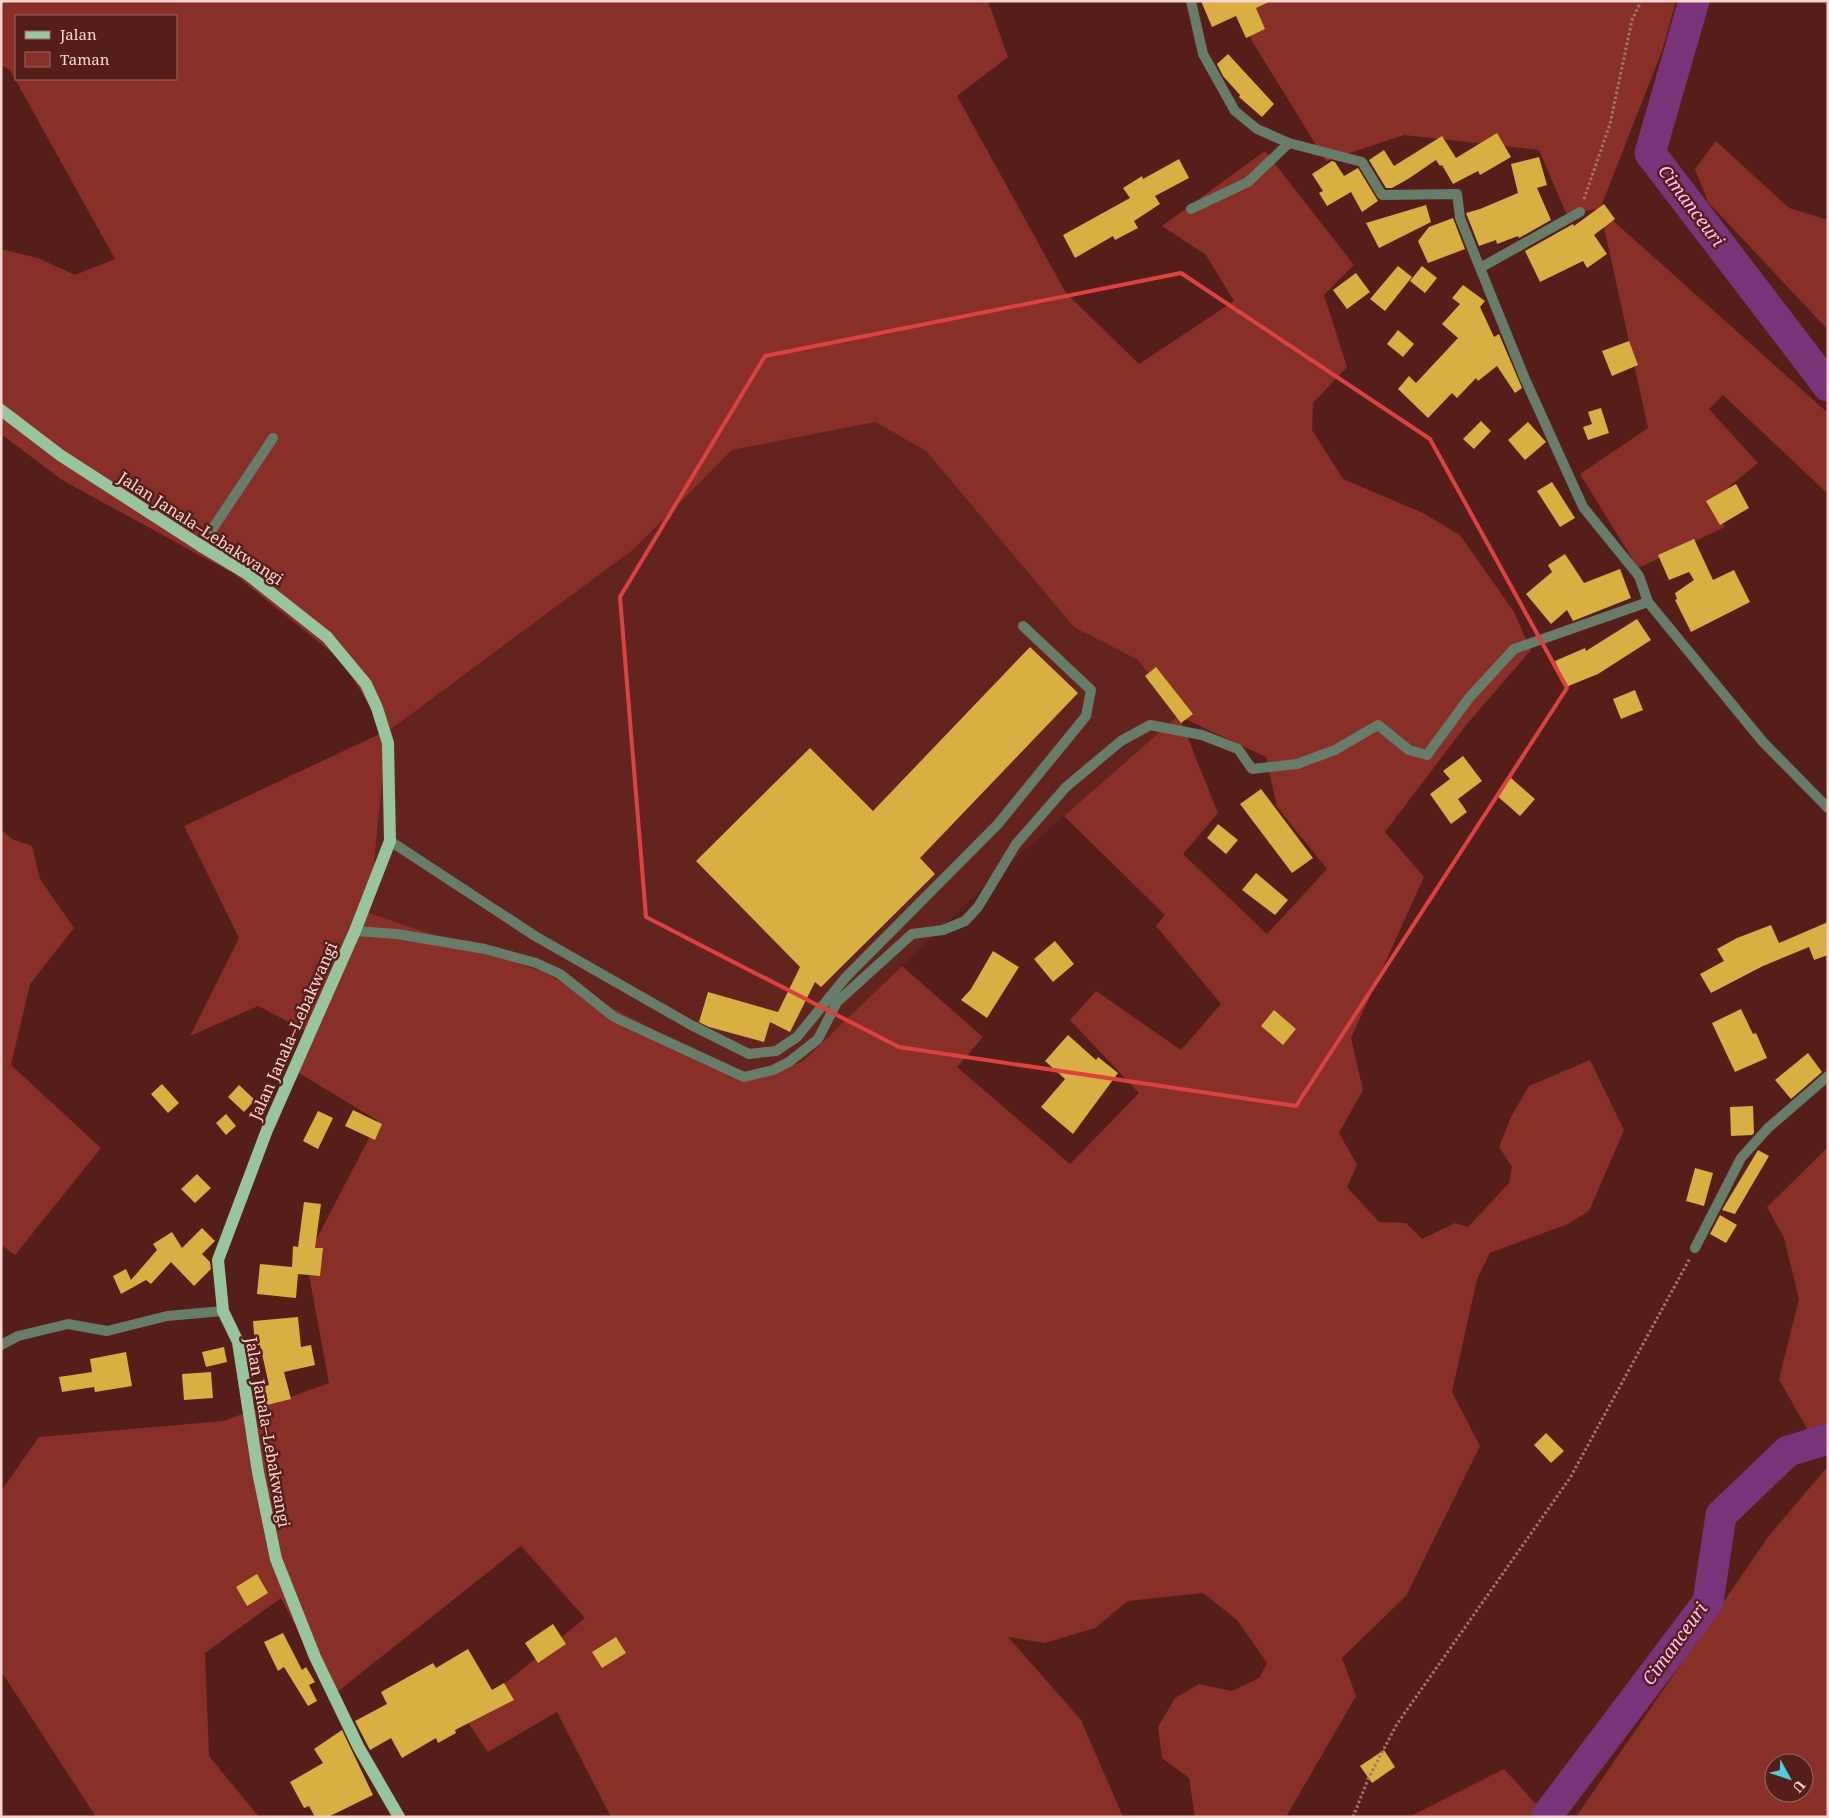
<svg xmlns="http://www.w3.org/2000/svg" width="1829" height="1818" viewBox="0 0 1829 1818" font-family="'Noto Serif',serif">
<style>
.built{fill:#64241e}
.green{fill:#882f28;fill-rule:evenodd}
.lines{fill:none;stroke-linecap:round;stroke-linejoin:round}
.river{stroke:#793479;stroke-width:31}
.building{fill:#d8af42}
.path{stroke:#a47570;stroke-width:3;stroke-dasharray:2.5 2.5;stroke-linecap:butt}
.service{stroke:#677c69;stroke-width:10}
.minor{stroke:#677c69;stroke-width:10}
.primary{stroke:#99c59d;stroke-width:12}
.marked{fill:none;stroke:#dc4241;stroke-width:4;stroke-linejoin:round}
.labels{text-anchor:middle;stroke-width:5;stroke-linejoin:round;paint-order:stroke}
.street-label{font-size:16px;fill:#fbd6d0;stroke:#561e19}
.water-label{font-size:18px;font-style:italic;fill:#fcc2fa;stroke:#561e19}
</style>
<rect width="100%" height="100%" fill="#561e19"/>
<path class="built" d="M875 422 926 451 1074 627 1138 660 1179 715 995 876 802 1062 760 1075 719 1064 369 913 387 732 634 549 732 450Z"/>
<path class="green" d="M1 1H988L1008 57 957 96 1066 293 1139 364 1234 301 1206 255 1162 226 1265 151 1354 265 1324 295 1347 367 1313 403 1312 430 1343 479 1423 513 1460 535 1514 612 1531 650 1467 724 1385 832 1424 877 1351 1038 1363 1090 1339 1133 1357 1165 1347 1187 1379 1222 1406 1223 1422 1239 1455 1223 1468 1227 1509 1183 1512 1167 1499 1147 1511 1117 1529 1086 1590 1060 1624 1130 1589 1211 1568 1224 1490 1253 1477 1279 1452 1392 1480 1446 1406 1596 1342 1658 1356 1696 1286 1817H1195L1189 1778 1162 1758 1158 1727 1175 1698 1199 1684 1232 1691 1259 1678 1267 1663 1237 1620 1203 1593 1128 1601 1095 1628 1045 1643 1008 1637 1081 1720 1123 1817H611L557 1712 488 1752 464 1717 585 1618 521 1546 332 1696 281 1598 205 1653 209 1756 259 1817H96L1 1671V1491L39 1437 223 1421 329 1383 306 1259 378 1121 294 1070 310 1033 258 1006 190 1036 239 938 184 826 386 731 341 660 234 574 62 480 1 434V249L38 258 75 275 115 259 10 70 1 65ZM16 16H176V79H16ZM875 422 926 451 1074 627 1138 660 1179 715 1064 816 1165 915 1156 926 1221 1004 1181 1050 1096 991 1070 1020 1139 1093 1070 1164 957 1067 983 1037 902 966 802 1062 760 1075 719 1064 543 972 369 913 387 732 634 549 732 450ZM1179 716 1266 757 1277 807 1327 869 1267 934 1183 854 1218 813Z
M1234 1H1676L1662 51 1600 209 1828 413V494L1723 395 1709 409 1758 463 1712 501 1725 527 1638 568 1580 474 1648 428 1600 209 1566 213 1539 150 1404 135 1326 161 1252 41Z
M1716 141 1789 208 1828 220V330L1708 202 1695 169Z
M1 830 12 839 32 846 40 879 74 928 30 984 11 1065 101 1148 15 1255 1 1245Z
M1828 1147V1426L1810 1434 1779 1379 1799 1299 1784 1238 1767 1207Z
M1828 1466V1817H1576L1768 1537ZM1774 1763H1804V1793H1774Z
M1504 1769 1548 1817H1409Z"/>
<g class="lines">
<path class="river" d="M1694 1 1650 153 1828 386
M1546 1817 1708 1602 1721 1515 1788 1451 1828 1439"/>
</g>
<path class="building" d="M1201 1H1271L1256 8 1265 29 1246 38 1236 16 1212 27Z
M1228 54 1274 104 1262 117 1239 97 1240 95 1223 76 1217 64Z
M1497 133 1511 157 1480 175 1478 171 1453 184 1442 165 1440 166 1436 160 1408 179 1392 188H1386L1369 160 1384 150 1394 166 1442 136 1456 158Z
M1539 157 1547 185 1537 188 1551 220 1519 238 1518 236 1497 244 1496 240 1479 246 1466 213 1480 209 1518 193 1511 164Z
M1179 159 1189 178 1155 196 1160 204 1134 221 1138 228 1115 240 1113 236 1075 258 1063 235 1130 198 1123 188 1142 176 1143 179Z
M1332 161 1335 162 1344 176 1358 168 1378 201 1362 212 1351 192 1327 206 1319 193 1323 191 1312 174Z
M1604 204 1615 219 1594 235 1607 254 1587 268 1583 261 1540 282 1525 251 1573 224 1574 226Z
M1426 205 1431 222 1379 248 1366 223Z
M1453 218 1465 249 1428 263 1418 241 1429 227Z
M1398 266 1412 277 1385 311 1370 299Z
M1422 266 1437 278 1425 293 1410 281Z
M1356 273 1370 292 1347 309 1333 290Z
M1463 285 1485 301 1480 307 1494 337 1499 334 1522 388 1515 393 1497 366 1478 381 1476 378 1457 398 1452 393 1428 418 1398 389 1409 376 1416 383 1458 338 1442 324 1460 304 1452 298Z
M1398 330 1414 344 1403 357 1387 344Z
M1629 341 1638 365 1612 376 1602 351Z
M1601 408 1609 433 1588 440 1583 427 1592 424 1588 412Z
M1481 421 1491 431 1474 449 1463 439Z
M1528 422 1546 442 1525 460 1508 440Z
M1552 482 1575 518 1560 527 1537 491Z
M1736 484 1749 508 1720 525 1706 501Z
M1694 539 1713 580 1734 570 1750 602 1691 632 1675 600 1677 599 1675 593 1694 580 1689 572 1669 580 1658 555Z
M1565 554 1584 583 1620 569 1631 598 1573 621 1567 610 1551 624 1526 594 1552 572 1548 565Z
M1637 619 1651 640 1598 674 1566 687 1555 661 1585 648 1586 651Z
M1030 647 1078 693 920 858 935 874 821 987 815 982 790 1032 770 1022 764 1042 709 1027 699 1022 708 992 778 1012 800 967 696 861 810 748 873 811Z
M1156 667 1193 714 1181 723 1145 676Z
M1635 690 1643 710 1621 719 1613 699Z
M1463 756 1482 781 1458 799 1467 812 1451 824 1430 794 1450 779 1443 771Z
M1511 778 1535 799 1520 816 1496 795Z
M1261 789 1313 858 1292 873 1240 804Z
M1218 824 1238 840 1226 854 1207 838Z
M1256 873 1288 900 1275 915 1242 890Z
M1828 922V955L1814 960 1809 947 1763 966 1711 993 1700 974 1724 961 1717 949 1737 938 1771 925 1779 943Z
M1055 941 1074 964 1053 982 1034 959Z
M993 951 1019 967 987 1018 961 1000 971 989Z
M1741 1009 1753 1034 1756 1033 1767 1058 1735 1072 1712 1023Z
M1274 1010 1296 1029 1283 1045 1261 1026Z
M1068 1035 1096 1060 1098 1057 1118 1073 1073 1134 1041 1107 1065 1079 1045 1061Z
M1808 1053 1822 1072 1791 1099 1775 1080Z
M162 1084 179 1103 168 1113 151 1094Z
M239 1085 255 1100 244 1112 228 1097Z
M1753 1106 1754 1133 1752 1135 1731 1136 1730 1107Z
M353 1110 382 1124 375 1140 345 1126Z
M318 1111 333 1118 318 1149 303 1141Z
M226 1114 236 1126 226 1135 216 1123Z
M1758 1150 1769 1156 1735 1214 1722 1210Z
M1695 1168 1713 1173 1704 1206 1686 1201Z
M197 1174 211 1188 195 1203 181 1189Z
M304 1202 321 1204 315 1248H323L320 1276 298 1274 296 1298 257 1294 260 1264 292 1267 293 1246 298 1247Z
M1720 1215 1737 1225 1726 1243 1710 1234Z
M202 1228 215 1241 202 1254 210 1262 211 1269 194 1286 171 1262 151 1284 146 1280 121 1294 113 1276 126 1269 131 1280 157 1250 153 1244 172 1232 182 1248Z
M298 1317 301 1347 311 1345 315 1365 284 1372 291 1399 263 1406 259 1387 269 1385 260 1345H255L253 1321Z
M224 1347 227 1362 206 1367 202 1352Z
M126 1352 132 1386 95 1392 94 1387 62 1392 59 1377 92 1372 90 1359Z
M211 1372 213 1398 184 1400 182 1374Z
M1546 1433 1564 1451 1551 1463 1534 1445Z
M257 1574 268 1593 247 1606 236 1587Z
M553 1624 566 1644 538 1663 525 1643Z
M283 1633 302 1670 306 1667 315 1682 309 1685 317 1701 308 1706 284 1667 278 1671 264 1642Z
M616 1637 626 1653 602 1668 592 1652Z
M468 1649 492 1690 504 1683 514 1700 455 1730 456 1733 438 1743 436 1738 402 1758 391 1738 370 1750 355 1721 387 1704 381 1692 433 1663 436 1668Z
M342 1730 373 1795 328 1817H315L309 1806 304 1808 290 1782 323 1763 314 1749Z
M1384 1750 1395 1767 1372 1783 1360 1766Z"/>
<g class="lines">
<path class="path" d="M1584 199 1610 124 1632 20 1641 1
M1353 1817 1369 1777 1397 1724 1570 1478 1690 1258"/>
<path class="service" d="M390 841 535 936 691 1025 749 1054 776 1051 797 1037 846 977 998 824 1086 716 1091 690 1023 626"/>
<path class="minor" d="M1191 1 1203 54 1235 111 1257 129 1289 143 1362 162 1382 195 1457 194 1460 218 1480 268 1525 379 1583 507 1639 576 1648 602 1763 742 1828 808
M1191 209 1248 182 1289 143
M1480 268 1580 212
M201 546 273 438
M355 931 397 934 485 949 536 963 560 974 614 1017 744 1077 773 1070 789 1062 818 1039 837 1002 912 934 943 930 965 921 978 907 1016 844 1066 787 1121 741 1150 725 1202 735 1238 749 1252 769 1297 764 1335 750 1378 725 1409 750 1427 755 1469 698 1514 649 1648 602
M1695 1248 1741 1158 1768 1128 1828 1076
M1 1345 18 1336 68 1324 107 1331 167 1316 223 1311"/>
<path class="primary" d="M1 410 60 455 201 546 246 573 327 637 366 684 377 708 388 743 390 841 355 931 267 1130 218 1260 223 1311 238 1342 258 1472 276 1559 315 1657 359 1748 399 1817"/>
</g>
<path class="marked" d="M1181 273 1430 439 1567 688 1296 1106 899 1047 646 917 620 597 765 356Z"/>
<g class="labels">
<g class="street-label">
<text transform="translate(201 528) rotate(33)" y="6">Jalan Janala–Lebakwangi</text>
<text transform="translate(293 1031) rotate(-66)" y="6">Jalan Janala–Lebakwangi</text>
<text transform="translate(268 1432) rotate(80)" y="6">Jalan Janala–Lebakwangi</text>
</g>
<g class="water-label">
<text transform="translate(1691 206) rotate(53)" y="6">Cimanceuri</text>
<text transform="translate(1675 1644) rotate(-54)" y="6">Cimanceuri</text>
</g>
</g>
<rect width="1829" height="1818" fill="none" stroke="#fbd6d0" stroke-width="5"/>
<rect x="15" y="15" width="162" height="65" fill="#561e19" stroke="#986862"/>
<rect x="25" y="31" width="25" height="8" fill="#99c59d" stroke="#986862"/>
<text x="60" y="40" font-size="15" fill="#fbd6d0">Jalan</text>
<rect x="25" y="52" width="25" height="15" fill="#882f28" stroke="#986862"/>
<text x="60" y="65" font-size="15" fill="#fbd6d0">Taman</text>
<g transform="translate(1789 1778) rotate(130)"><circle r="24" fill="#561e19" stroke="#986862"/>
<path d="M0-4L9 19L0 12L-9 19Z" fill="#53cbdb"/>
<text y="-8" font-size="14" font-weight="bold" text-anchor="middle" fill="#fbd6d0">U</text>
</g>
</svg>
